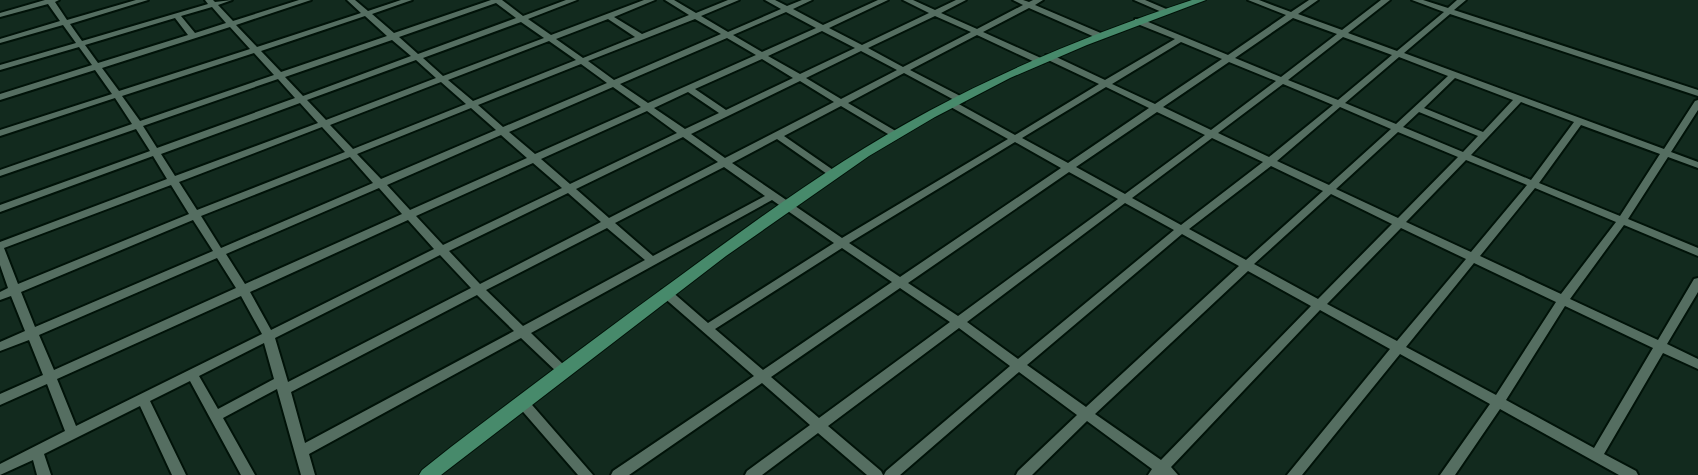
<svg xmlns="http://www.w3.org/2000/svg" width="1698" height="475" viewBox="0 0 1698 475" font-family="Manrope,sans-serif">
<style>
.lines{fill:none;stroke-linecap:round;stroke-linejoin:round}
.minor-casing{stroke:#001208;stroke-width:4}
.major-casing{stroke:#001208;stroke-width:2}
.minor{fill:#556e61;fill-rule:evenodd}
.major{fill:#478a6b;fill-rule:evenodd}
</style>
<rect width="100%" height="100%" fill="#122a1e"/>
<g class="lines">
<defs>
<path id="minor" d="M45 0H59L55 2 67 20 136 0H148L70 24 82 41 208 4 205 0H213L215 2 232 0 218 5 233 21 299 0H311L236 25 257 47 361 13 347 0H355L368 11 401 0H412L372 14 394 33 491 0H502L523 16 566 0H577L528 19 551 35 644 0H655L614 17 642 34 689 15 665 0H674L696 13 728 0H739L701 16 728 32 781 9 765 0H775L787 6 802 0H812L793 9 823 25 878 0H888L829 28 862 45 929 13 903 0H913L935 10 956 0H966L941 13 977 29 1023 5 1013 0H1023L1029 2 1033 0H1043L1035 5 1103 34V38H1097L1029 8 983 32 1043 59V63H1037L977 35 910 70 964 98V102H958L904 73 848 103 899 133 901 135 899 137H893L841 106 784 136 836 172 838 174 836 176H830L777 139 732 163 842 238 1008 139 949 106V102H955L1015 135 1099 84 1046 59V55H1052L1105 80 1175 39 1135 23V19H1141L1228 55 1286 15 1248 0H1259L1291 12 1309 0H1318L1298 14 1342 30 1381 0H1390L1348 33 1397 51 1444 12 1412 0H1423L1448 8 1457 0H1466L1454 10 1698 90V96L1450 14 1404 53 1664 149 1695 101 1698 100V110L1671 152 1698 162V168L1668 157 1628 219 1698 248V256L1624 225 1570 299 1658 340 1694 279 1698 278V292L1667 344 1698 359V369L1663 353 1604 454 1636 471 1638 475H1619L1500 409 1455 475H1440L1490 404 1400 354 1302 475H1287L1390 349 1320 310 1171 467 1178 475H1148L1152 469 1087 421 1032 475H1016L1018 471 1077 415 1019 372 900 475H884L886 471 1010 366 959 328 828 426 881 471 883 475H867L818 433 762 475H745L747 471 810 425 762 383 629 475H611L613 471 754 376 662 296 660 293 662 290H670L708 323 834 243 772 200 531 333 567 368 569 371 567 374 563 376 559 374 521 338 309 454 315 475H301L277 389 223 418 255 475H241L190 381 150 401 186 475H172L140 406 44 454 51 475H37L33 460 0 475V464L65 431 47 384 0 405V394L43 375 29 340 0 351V342L25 331 11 296 0 300V292L8 288 0 265V242L167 179 153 156 0 212V205L150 151 136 129 0 176V170L132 124 115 98 0 136V130L112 94 95 70 0 100V94L92 65 79 47 0 70V65L76 43 63 25 0 43V39L60 21 48 4 0 17V13ZM496 3 516 18 418 54 399 37ZM212 7 226 23 195 33 181 16ZM786 12 816 28 762 52 733 35ZM365 16 387 36 281 72 261 51ZM935 16 971 32 903 67 868 48ZM175 18 188 35 98 63 85 45ZM1293 18 1337 34 1281 77 1235 58ZM608 19 635 37 583 58 556 39ZM695 19 721 34 614 80 588 61ZM521 22 544 38 443 76 423 58ZM230 27 250 49 119 91 102 68ZM822 31 855 48 800 74 768 56ZM1343 37 1392 55 1338 100 1288 80ZM727 38 756 55 648 103 620 84ZM392 40 411 56 303 96 285 77ZM549 41 576 60 473 101 448 80ZM1181 42 1222 59 1155 104 1112 84ZM861 51 897 70 841 99 806 78ZM254 53 274 75 140 121 122 96ZM1399 57 1448 76 1396 124 1345 103ZM762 59 793 78 726 110 695 89ZM416 60 436 78 326 120 307 100ZM1229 62 1276 81 1211 130 1163 107ZM581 64 607 83 503 127 478 105ZM1455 78 1513 100 1483 132 1424 108ZM278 79 295 98 157 148 143 126ZM800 81 834 102 725 158 691 134ZM441 82 466 104 353 149 330 125ZM1283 84 1333 105 1269 157 1218 133ZM613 87 641 107 535 154 509 132ZM1106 87 1149 108 1068 163 1022 138ZM688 92 719 113 685 129 654 108ZM1521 102 1574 122 1531 180 1471 155ZM300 103 318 123 175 176 161 154ZM1340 107 1391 129 1329 185 1277 161ZM471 108 496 130 381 179 357 154ZM647 111 677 133 570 184 541 159ZM1157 112 1205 135 1125 194 1076 167ZM1419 112 1478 136 1463 152 1403 127ZM1581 125 1660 154 1620 216 1539 183ZM322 127 345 152 197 210 179 182ZM1398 132 1458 157 1398 218 1336 189ZM501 135 527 158 410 210 387 185ZM683 137 718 162 609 218 576 189ZM1212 138 1263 162 1181 225 1132 198ZM1015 142 1061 168 900 277 849 243ZM350 157 373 183 221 248 201 216ZM1466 160 1527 185 1471 252 1406 222ZM533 163 562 188 443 245 416 216ZM1271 166 1323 191 1246 260 1189 229ZM724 167 765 196 653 256 615 223ZM1069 172 1118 199 958 316 908 283ZM171 185 189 214 18 284 4 248ZM379 188 402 214 245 284 226 254ZM1535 188 1616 222 1561 294 1480 256ZM568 193 601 222 480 284 449 251ZM1331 194 1392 224 1318 299 1254 264ZM1125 203 1174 230 1018 359 967 322ZM193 220 213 251 35 327 21 292ZM408 220 434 249 271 330 250 292ZM607 228 645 260 523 326 486 290ZM1401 228 1466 259 1397 341 1327 304ZM1182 234 1239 266 1086 407 1027 365ZM842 248 892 282 763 370 715 329ZM440 255 471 288 288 382 275 338ZM217 258 236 288 54 370 39 335ZM1474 263 1556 302 1496 395 1406 347ZM1248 271 1311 306 1161 460 1095 414ZM900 288 950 322 819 418 771 377ZM477 295 514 331 305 443 291 392ZM241 296 262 334 76 426 57 379ZM1565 306 1653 348 1594 448 1506 400ZM264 343 274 379 218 409 199 376Z
M1134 0H1145L1171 11 1164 13Z
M522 397 526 398 593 475H578L518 406 516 402 518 398Z"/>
<path id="major" d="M1192 0H1206L1087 45 1010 78 935 117 869 156 726 256 441 475H419L422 470 451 447C527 389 603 332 680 276 760 217 841 158 929 111 1013 66 1101 30 1192 0Z"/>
</defs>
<use href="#minor" class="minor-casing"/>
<use href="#major" class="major-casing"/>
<use href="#minor" class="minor"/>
<use href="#major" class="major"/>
</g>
</svg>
